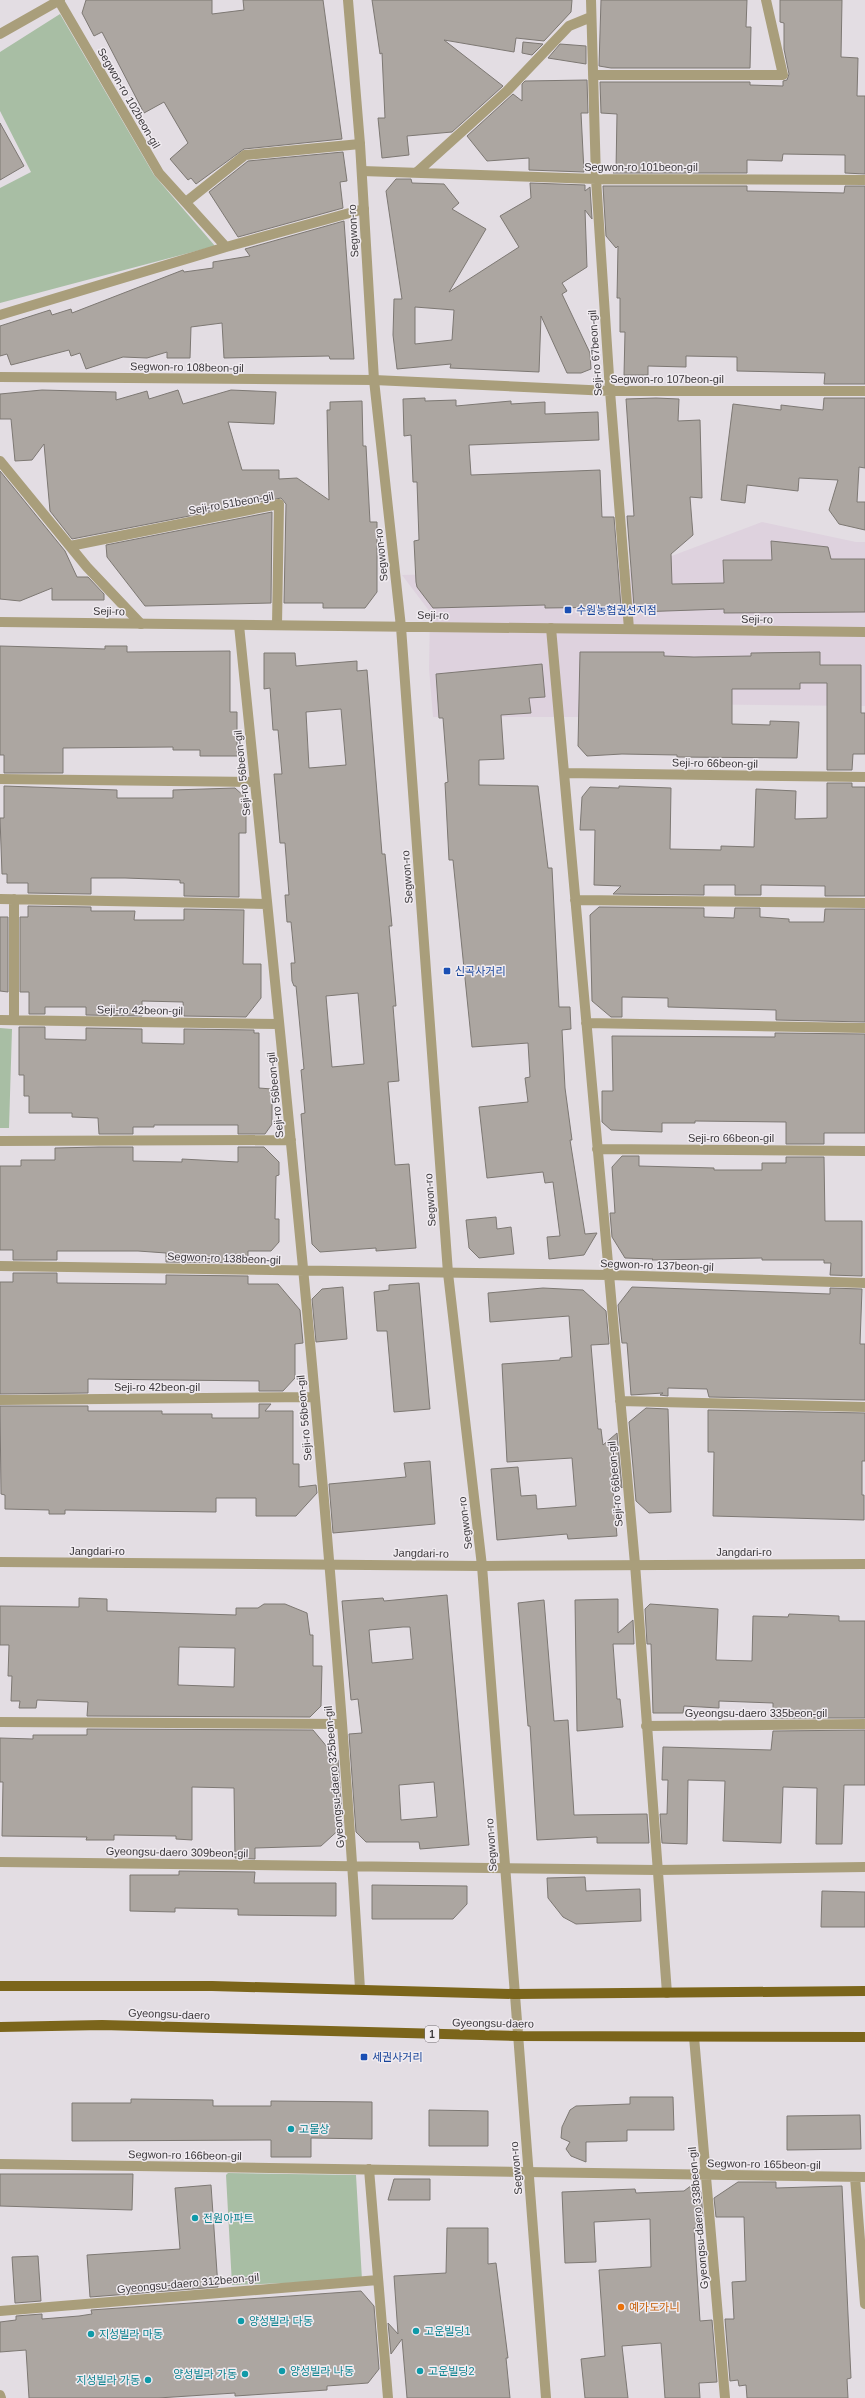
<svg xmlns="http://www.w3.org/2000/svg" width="865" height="2398" viewBox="0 0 865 2398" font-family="Arial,'Noto Sans KR',sans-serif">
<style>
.built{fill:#ded2de}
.green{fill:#a8bea4}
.building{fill:#aca6a1;stroke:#7d7873;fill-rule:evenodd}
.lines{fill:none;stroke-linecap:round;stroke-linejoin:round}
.minor{stroke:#a99e7b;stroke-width:10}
.tertiary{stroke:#a99e7b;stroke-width:10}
.primary{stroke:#7b651b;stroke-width:10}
.transit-dot{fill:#1a4fb4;stroke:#f0ebf0;stroke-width:1.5}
.culture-dot{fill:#0f9aa8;stroke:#f0ebf0;stroke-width:1.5}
.food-dot{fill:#e8710a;stroke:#f0ebf0;stroke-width:1.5}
.labels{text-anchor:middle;stroke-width:3;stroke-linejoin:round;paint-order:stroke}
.shield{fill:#f0ebf0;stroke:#726e72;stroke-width:1}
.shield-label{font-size:10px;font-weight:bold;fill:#3c393c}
.street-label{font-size:11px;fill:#3c393c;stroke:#f0ebf0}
.transit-label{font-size:11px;fill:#164399;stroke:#f0ebf0;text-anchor:start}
.culture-label{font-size:11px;fill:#0d838f;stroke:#f0ebf0;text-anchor:start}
.food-label{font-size:11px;fill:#c56008;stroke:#f0ebf0;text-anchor:start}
</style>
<rect width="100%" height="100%" fill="#e3dde3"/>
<path class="built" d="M762 522 856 542H865V706L669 704V717H433L429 669 430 612 402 575 637 569Z"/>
<path class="green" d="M60 14 154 175 215 246 0 303V188L31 172 0 111V52Z
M0 1028 12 1029 9 1128H0Z
M228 2173 356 2175 362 2280 232 2285 226 2175Z"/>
<path class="building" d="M86 0H212V14L244 10 243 0H323L342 139 244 149 196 184 191 178 188 180 170 159 188 143 164 102 144 113 102 32 94 36 82 13Z
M372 0H572L571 12 544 41 516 38 514 52 444 40 503 86 452 132 407 136 409 155 382 158 378 118H385L382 53 380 54Z
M601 0H747L746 27H751L750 68H611L599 66Z
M780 0H842L841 57 858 58 857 96H865V174L845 173V155L783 154 782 161 747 160V173H613L616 170 617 114 601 113 600 82H750V85L783 86V81L787 80 789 74 784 49V23L780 22Z
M523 42 543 44 532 55 522 53Z
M560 44 586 46V64L548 58Z
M587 80 588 113H581L584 172 529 170V158L487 161 467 136 513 94 522 101V84L525 81Z
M0 123 24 166 0 180Z
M343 152 347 181 340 182 343 208 238 237 209 192 248 161Z
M396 179H411L412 183 444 184 459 203 452 209 486 229 449 292 519 247 500 216 531 198 530 183 585 185V191L590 187 592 219 585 210 587 267 562 283 567 291 562 294 590 353 591 369 581 373H567L541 316 539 372 450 368 451 364 397 369 393 335 394 299H402L386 191ZM415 307 454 310 452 340 415 344Z
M603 186H747V191L844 193 845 186H865V384H824L825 373 737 371V357L686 356V367L648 366V375H624L625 332H620V298H617L618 246 616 248 606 236Z
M344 221 354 359H330L329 356 224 358 222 323 191 327 190 358H167V352L147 358 123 357 86 369 80 353 71 356 69 350 11 365 7 354 0 356V326L50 310 52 315 71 309 72 313 183 270 184 272 213 268V262L250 256 245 249Z
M42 390 116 392V400L147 391 149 399 178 390 183 404 231 390 276 392 274 424 228 422 242 470H279V479L297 478 329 500 327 410H330V402L362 401 363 446H366L370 522H377V592L365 608H323V603H284L286 504 281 498 72 539 50 511 44 444 32 460 15 461 11 419H0V394Z
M425 398V401L456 400V406L511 401V404L545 402V414L598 412 599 440 469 445 471 475 600 470 602 517H614L621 607 545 608V605L433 608 417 587 416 582 414 541 419 540 417 482H413L411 435 404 436 403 399Z
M656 398 679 399 678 421 700 420 702 498 690 497 693 535 671 554 672 584 724 583 723 560H772L771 541 828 547 831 559H865V612L724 613V609L637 612V606L634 607 627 516H634L626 399Z
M824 398H865V468L859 467 857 502H865V530L839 524 829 510 838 480 799 478 798 491 747 485 745 503 721 500 733 404 781 410V405L823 410Z
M0 471 65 551 77 577H88L104 594V600H52V588L20 601 0 599Z
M272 512 271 603 145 606 107 557 106 545Z
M0 646 105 649V646H127V652L230 651V712H237V756H200V750H173V747L63 748V773H4V755H0Z
M580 652H664V656L694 657 751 656V653L820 652V665H861V713H865V754H853L852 770H827V683H800V689H732V724L770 725V721L799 722 797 758 677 757V755L622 754 587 756 578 746Z
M264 653H295L296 666 357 661V671L367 670 382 854H385L392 926H389L396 1006H393L399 1081 388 1082 395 1165 409 1164 416 1248 376 1251V1248L320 1252 312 1244 301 1114 305 1113 301 1070 304 1069 296 986H294L292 981 291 963H295L291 922H287L285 895H289L285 843H280L274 774H282L278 730H273L270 688 264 689ZM341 709 346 765 309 768 306 712ZM358 993 364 1064 332 1067 326 996Z
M542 664 545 697 529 698 531 713 501 715 504 759 479 760V785L538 786 548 868H552L559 1007H570L571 1029 562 1030 565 1088 572 1140H570L585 1234 597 1233 584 1255 549 1259 547 1237 560 1236 553 1182 545 1183 543 1172 487 1178 479 1107 528 1102 525 1078 530 1077 528 1043 472 1047 453 860H449L445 783 448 782 443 718H439L436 674Z
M827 783H852V787H865V896H825V886L761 885V895H735V885H704V895L613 894 621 886 594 885 595 830H580L582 797 590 787 619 788V786L671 788 670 849 721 850V846L754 847 756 789 796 791 795 819 827 818Z
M4 786 117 790V798H173V790L235 788 246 798V833H239V897L184 896V883H180V880L125 878H91V894L28 893V883H7V874H2L0 818H4Z
M28 906 91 907V911H135L134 920H184V909L244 910 243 964H261V998L246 1017 184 1016 183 1002 142 1001V1016L86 1015V1007H45V1014H29V992H20V917H28Z
M599 907 704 908V917L734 918 735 908H760V917L789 919V922H824L825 909H865V1022L776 1020V1010L668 1007V998L622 997V1017H611L592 1001 590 915Z
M0 917H8V992L0 991Z
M19 1027H45V1039L86 1040V1028L142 1029V1043L184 1044V1029L254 1030V1033H259V1088L272 1089V1124L265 1134H238V1125H154V1127H133V1134H99L98 1118 72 1117V1113H29V1096H24V1075H19Z
M775 1033 865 1034V1133H824V1144H786V1122L695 1121V1123H662V1132L611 1130 602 1122V1091H613L612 1036 775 1037Z
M99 1147H133V1161L182 1162V1159L238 1162V1147H264L279 1162V1175L276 1176 275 1219H279V1242L271 1251H248V1263L166 1262V1253L138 1251H57V1260H13V1250H0V1166H21V1160H55V1148Z
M622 1156H639V1166L714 1168V1170H762V1163H786V1157H824L825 1221H862V1276L830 1275 831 1263H824V1260H762V1258L652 1260 653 1259 625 1258 612 1237 610 1213H615L612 1167Z
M496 1217 497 1229 511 1227 514 1254 479 1258 469 1248 466 1220Z
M13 1273H57V1283L166 1284V1275L248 1276V1284H278L300 1310 303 1343 295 1344V1378L283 1391H259V1381L88 1379V1393L0 1394V1282H13Z
M419 1283 430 1409 394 1412 387 1331H377L374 1292 389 1290V1285Z
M343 1287 347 1339 316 1342 312 1299 322 1289Z
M632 1287 830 1294V1288L862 1289 860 1344H865V1400L709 1397 707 1389 668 1388V1396L660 1395 663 1393 631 1395 627 1343H622L618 1305Z
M543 1288 583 1290 606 1311 609 1344 591 1345 598 1429H601L603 1445 617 1433 622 1488 612 1479 617 1536 568 1539 567 1534 497 1540 491 1469 518 1467 521 1496 536 1495 537 1509 576 1506 572 1458 507 1462 502 1364 560 1360V1358L572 1357 569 1316 490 1322 488 1293Z
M259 1404H271L265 1411H293V1464H299V1487L316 1485 317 1493 296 1516H256V1498H216V1512L65 1510V1514H49V1510L5 1509V1495L1 1494 0 1406H88V1411H162V1414H212V1418H259Z
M646 1408 668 1409 671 1512 649 1513 636 1501 629 1422Z
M708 1410 865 1413V1461H862V1495H864V1520L713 1516 714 1452H708Z
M430 1461 435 1524 333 1533 329 1484 406 1477 404 1463Z
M447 1595 469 1845 420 1849 419 1842H366L356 1832 349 1734 362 1733 358 1699 351 1700 342 1601 383 1598 384 1601ZM403 1627H410L413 1659 372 1663 369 1630ZM434 1782 437 1817 401 1820 399 1785Z
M79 1598 107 1599V1611L236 1615V1608H258L264 1604H285L307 1613 310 1635H313V1666H322L321 1706 310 1717 87 1716 88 1702 37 1700 36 1708H19L20 1701H11L12 1676H8L9 1645H0V1606L79 1607ZM179 1647 235 1648 234 1687 178 1685Z
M618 1599V1633L633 1620 634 1644H613L617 1699H620L623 1727 577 1731 575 1600Z
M544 1600 554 1721 568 1720 574 1815 647 1814 649 1843H597V1837L537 1840 530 1726H528L518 1603Z
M650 1604 718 1609 716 1660 752 1661 753 1616 788 1617 789 1614 839 1616V1621H865V1718H773V1703L719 1701V1708L684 1706 683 1713H653L651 1644H647L645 1609Z
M87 1729 313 1730 338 1760 343 1826 321 1846 255 1848V1859L235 1858 234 1788 192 1787V1840L176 1839V1836L114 1835V1840H86L87 1837 2 1836 3 1782H0V1738L33 1739V1735H87Z
M865 1730V1785H844L842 1844H816L817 1788 783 1787 781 1843 723 1841 725 1781 688 1780 687 1844 662 1843 660 1814H667L668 1780H662L663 1747 771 1750 773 1731Z
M179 1871 255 1872 254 1883H336V1916L238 1915V1909L175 1908V1912L130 1911V1875H179Z
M585 1877 586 1891 640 1889 641 1921 576 1924 563 1917 548 1898 547 1878Z
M372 1885 467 1886V1904L453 1919H372Z
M822 1891 865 1892V1927H821Z
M630 2097H673L674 2130H627V2141L586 2142V2162L571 2156 566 2149 570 2142 561 2138 562 2127 570 2110 576 2106 630 2104Z
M131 2099 213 2100V2106H271V2101L372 2102V2139L311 2138V2157H271V2140L72 2141V2103H131Z
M429 2110 488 2111V2146H429Z
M860 2115 861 2149 787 2150V2116Z
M0 2174H133L132 2210 0 2206Z
M394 2179H430V2200H388Z
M696 2182 701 2193 703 2217H701V2228H694L700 2321 712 2320 717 2382 699 2383 700 2398H665L661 2343 622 2346 628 2398H585L581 2359 605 2356 599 2270 651 2267 650 2219 594 2222 596 2262 565 2263 562 2192 635 2189 636 2193 684 2191Z
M738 2182H776V2188L842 2186 851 2378 847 2379 848 2398H747L746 2385 739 2386 738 2380 730 2381 725 2319H734L732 2282 746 2281 744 2217H716L714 2198Z
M211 2185 218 2287 90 2297 87 2255 180 2249 175 2188Z
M447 2228H488V2264L496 2263 508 2358H506L510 2398H407L402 2339 391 2354 388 2323 398 2334 394 2276 446 2273Z
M38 2256 41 2301 15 2303 12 2257Z
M361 2291 374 2306 379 2369 368 2383 327 2386V2390L235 2396V2393L158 2398H29L26 2350 0 2352V2322L16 2320V2316L42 2314V2319L79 2316 92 2314 91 2310Z"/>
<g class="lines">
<path class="minor" d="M591 0 596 179 610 391 629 629
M59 1 159 173 226 247
M0 34 60 0
M593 75H783L766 0
M362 171 596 179 865 180
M416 173 507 91 569 26 591 17
M186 202 245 155 360 144
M0 315 226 247 364 209
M0 377 374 380 610 391H865
M0 461 87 567 141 624
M70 546 279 504 277 625
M239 625C285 1079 333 1533 360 1989
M551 628 635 1564 667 1993
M564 773 865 777
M0 779 255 782
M0 899 267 904
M575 900 865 903
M0 1020 279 1024
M14 1020V899
M586 1023 865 1028
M0 1141 291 1140
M597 1149 865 1151
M0 1266 609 1275 865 1283
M0 1400 315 1397
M620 1401 865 1407
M0 1722 341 1724
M646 1726 865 1724
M0 1862 657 1870 865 1867
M694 2037 725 2398
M0 2164 865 2177
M369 2169 388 2398
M855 2177 865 2304
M0 2311 378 2280
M0 2395 1 2398"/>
<path class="tertiary" d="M348 0 360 144 374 380 401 627 448 1273 482 1566 546 2398
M0 622 865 632
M0 1562 482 1566 865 1564"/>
<path class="primary" d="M0 1986H212L514 1994 865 1991
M0 2027 102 2025 517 2036 865 2037"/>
</g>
<g class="transit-dot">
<rect x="564" y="606" width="8" height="8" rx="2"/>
<rect x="443" y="967" width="8" height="8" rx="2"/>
<rect x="360" y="2053" width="8" height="8" rx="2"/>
</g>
<g class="culture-dot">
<circle cx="291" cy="2129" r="4"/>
<circle cx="195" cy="2218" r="4"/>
<circle cx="241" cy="2321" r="4"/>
<circle cx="416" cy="2331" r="4"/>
<circle cx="91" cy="2334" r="4"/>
<circle cx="282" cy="2371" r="4"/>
<circle cx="420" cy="2371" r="4"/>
<circle cx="245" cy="2374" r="4"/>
<circle cx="148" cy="2380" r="4"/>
</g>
<circle class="food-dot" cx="621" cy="2307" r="4"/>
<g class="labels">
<rect class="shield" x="425" y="2026" width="14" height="16" rx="3"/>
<g class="shield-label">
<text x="432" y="2038">1</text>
</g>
<g class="street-label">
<text transform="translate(129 98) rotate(60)" y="4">Segwon-ro 102beon-gil</text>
<text x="641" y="171">Segwon-ro 101beon-gil</text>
<text transform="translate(353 231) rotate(-93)" y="4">Segwon-ro</text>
<text transform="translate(595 353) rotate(-94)" y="4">Seji-ro 67beon-gil</text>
<text transform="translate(187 367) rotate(1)" y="4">Segwon-ro 108beon-gil</text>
<text x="667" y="383">Segwon-ro 107beon-gil</text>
<text transform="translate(231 503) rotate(-10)" y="4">Seji-ro 51beon-gil</text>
<text transform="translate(381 555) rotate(-96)" y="4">Segwon-ro</text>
<text transform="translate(109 611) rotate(1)" y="4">Seji-ro</text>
<text transform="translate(433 615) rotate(1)" y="4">Seji-ro</text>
<text transform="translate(757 619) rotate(1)" y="4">Seji-ro</text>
<text transform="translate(715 763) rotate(1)" y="4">Seji-ro 66beon-gil</text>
<text transform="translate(242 773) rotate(-96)" y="4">Seji-ro 56beon-gil</text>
<text transform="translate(407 877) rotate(-94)" y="4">Segwon-ro</text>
<text transform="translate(140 1010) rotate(1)" y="4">Seji-ro 42beon-gil</text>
<text transform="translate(275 1095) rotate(-96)" y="4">Seji-ro 56beon-gil</text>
<text x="731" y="1142">Seji-ro 66beon-gil</text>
<text transform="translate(430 1200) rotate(-94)" y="4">Segwon-ro</text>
<text transform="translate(224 1258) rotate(2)" y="4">Segwon-ro 138beon-gil</text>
<text transform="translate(657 1265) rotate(2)" y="4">Segwon-ro 137beon-gil</text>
<text x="157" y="1391">Seji-ro 42beon-gil</text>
<text transform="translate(304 1418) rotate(-95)" y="4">Seji-ro 56beon-gil</text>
<text transform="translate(615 1484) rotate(-95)" y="4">Seji-ro 66beon-gil</text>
<text transform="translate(465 1523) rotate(-97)" y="4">Segwon-ro</text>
<text x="97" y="1555">Jangdari-ro</text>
<text x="744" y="1556">Jangdari-ro</text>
<text transform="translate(421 1553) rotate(1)" y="4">Jangdari-ro</text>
<text x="756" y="1717">Gyeongsu-daero 335beon-gil</text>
<text transform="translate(334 1777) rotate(-95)" y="4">Gyeongsu-daero 325beon-gil</text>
<text transform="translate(491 1845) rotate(-94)" y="4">Segwon-ro</text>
<text transform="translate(177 1852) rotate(1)" y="4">Gyeongsu-daero 309beon-gil</text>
<text transform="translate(169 2014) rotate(2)" y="4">Gyeongsu-daero</text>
<text transform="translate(493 2023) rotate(1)" y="4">Gyeongsu-daero</text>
<text transform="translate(185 2155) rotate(1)" y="4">Segwon-ro 166beon-gil</text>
<text transform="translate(764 2164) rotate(1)" y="4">Segwon-ro 165beon-gil</text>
<text transform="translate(516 2168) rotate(-95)" y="4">Segwon-ro</text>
<text transform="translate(698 2218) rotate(-95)" y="4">Gyeongsu-daero 338beon-gil</text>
<text transform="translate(188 2283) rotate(-5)" y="4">Gyeongsu-daero 312beon-gil</text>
</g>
<g class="transit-label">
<text x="576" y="614">수원농협권선지점</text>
<text x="455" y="975">신곡사거리</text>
<text x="372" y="2061">세권사거리</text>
</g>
<g class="culture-label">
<text x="299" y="2133">고물상</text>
<text x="203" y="2222">전원아파트</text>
<text x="249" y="2325">양성빌라 다동</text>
<text x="424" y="2335">고운빌딩1</text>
<text x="99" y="2338">지성빌라 마동</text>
<text x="290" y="2375">양성빌라 나동</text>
<text x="428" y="2375">고운빌딩2</text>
<text x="237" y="2378" text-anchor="end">양성빌라 가동</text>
<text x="140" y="2384" text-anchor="end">지성빌라 가동</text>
</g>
<g class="food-label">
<text x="629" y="2311">예가도가니</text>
</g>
</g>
</svg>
